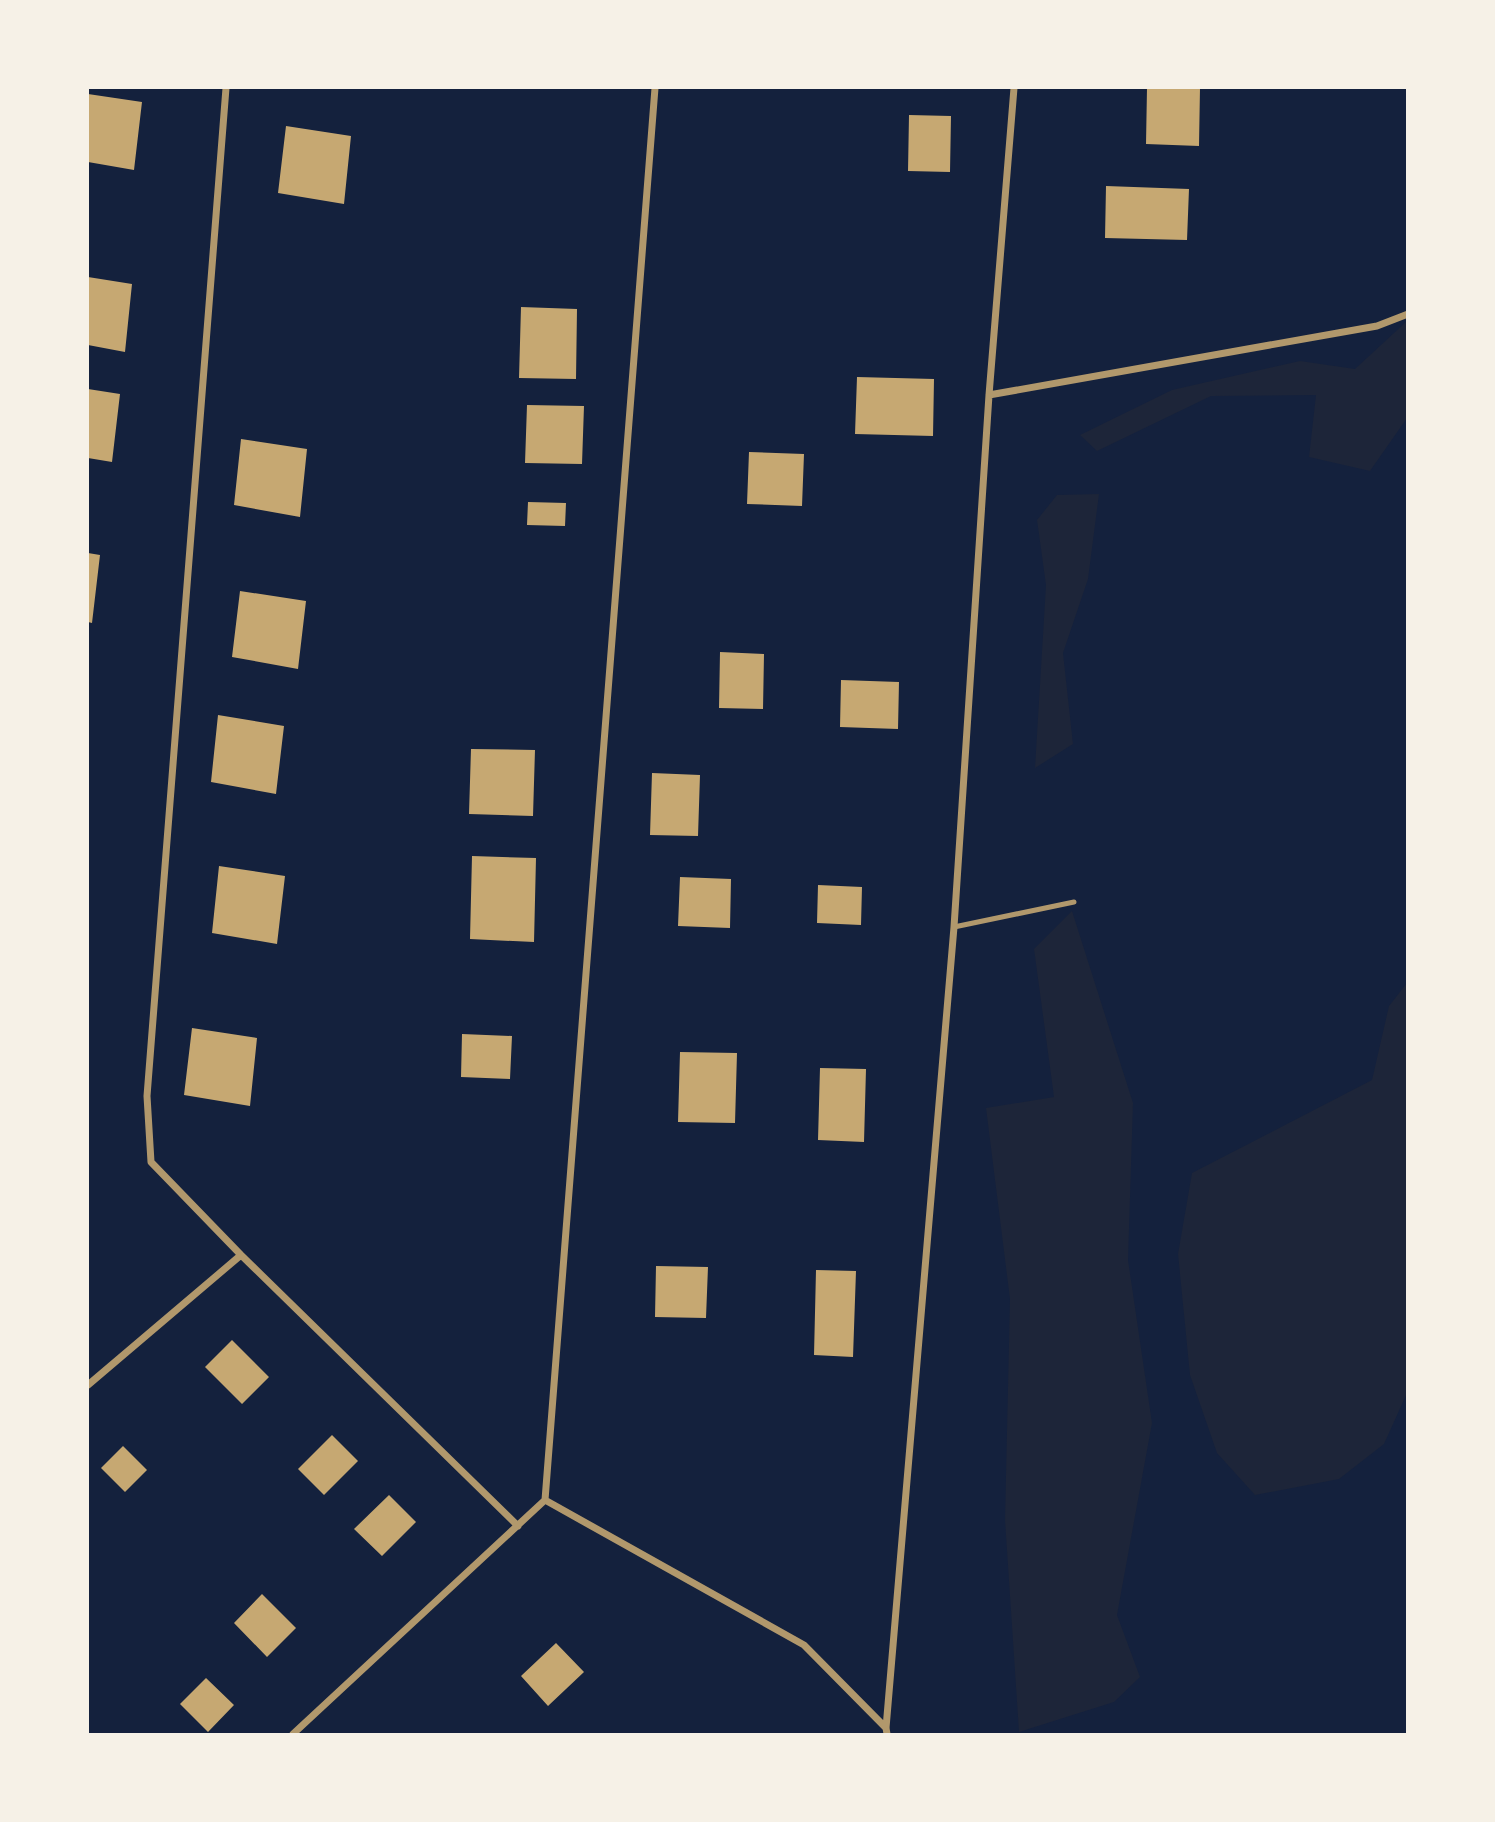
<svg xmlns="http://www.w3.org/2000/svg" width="1495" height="1822" viewBox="0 0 1495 1822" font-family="Inter,sans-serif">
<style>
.green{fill:#1d2539}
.building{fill:#c6a872}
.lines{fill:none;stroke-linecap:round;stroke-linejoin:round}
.service{stroke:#b1986c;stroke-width:5}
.minor{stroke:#b1986c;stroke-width:7}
</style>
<rect width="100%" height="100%" fill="#14213d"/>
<path class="green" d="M1407 321V418L1370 471 1309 457 1316 395 1211 396 1097 451 1080 435 1172 390 1300 361 1355 369Z
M1099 494 1088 579 1063 653 1073 744 1035 768 1046 585 1037 520 1057 495Z
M1072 911 1133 1103 1128 1260 1152 1423 1117 1615 1140 1677 1114 1702 1019 1732 1005 1520 1010 1299 986 1108 1054 1097 1034 949Z
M1407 983V1393L1384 1444 1339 1479 1255 1495 1217 1453 1190 1375 1178 1254 1192 1173 1372 1080 1389 1006Z"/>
<path class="building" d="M1147 88H1200L1199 146 1146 144Z
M88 94 142 102 134 170 88 162Z
M909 115 951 116 950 172 908 171Z
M286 126 351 136 344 204 278 193Z
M1106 186 1189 189 1187 240 1105 238Z
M88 277 132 284 125 352 88 345Z
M521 307 577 309 576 379 519 378Z
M857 377 934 379 933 436 855 434Z
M88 389 120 394 112 462 88 458Z
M527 405 584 406 582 464 525 463Z
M241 439 307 449 300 517 234 505Z
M749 452 804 454 802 506 747 504Z
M528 502 566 503 565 526 527 525Z
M88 553 100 555 92 623 88 622Z
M240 591 306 601 298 669 232 657Z
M720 652 764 654 763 709 719 708Z
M841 680 899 682 898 729 840 727Z
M218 715 284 726 276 794 211 782Z
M471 749 535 750 533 816 469 814Z
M652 773 700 775 698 836 650 835Z
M472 856 536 858 534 942 470 939Z
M219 866 285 876 277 944 212 933Z
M680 877 731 879 730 928 678 926Z
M818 885 862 887 861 925 817 923Z
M192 1028 257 1038 250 1106 184 1095Z
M462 1034 512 1036 510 1079 461 1077Z
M680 1052 737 1053 735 1123 678 1122Z
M820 1068 866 1069 864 1142 818 1140Z
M656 1266 708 1267 706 1318 655 1317Z
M816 1270 856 1271 853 1357 814 1355Z
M232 1340 269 1377 242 1404 205 1367Z
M332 1435 358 1461 324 1495 298 1469Z
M123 1446 147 1470 125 1492 101 1468Z
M389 1495 416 1522 382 1556 354 1529Z
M262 1594 296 1628 267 1657 234 1623Z
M556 1643 584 1672 548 1706 521 1676Z
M206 1678 234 1705 208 1732 180 1704Z"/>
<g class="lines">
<path class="service" d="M954 927 1074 902"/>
<path class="minor" d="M226 88 147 1096 151 1162 241 1255 518 1526
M989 395 1377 326 1408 314
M88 1385 241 1255
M545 1500 804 1645 886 1728
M293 1734 545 1500 655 88
M887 1734 886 1728 954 927 989 395 1014 88"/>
</g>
<rect width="1495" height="1822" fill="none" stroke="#f6f1e7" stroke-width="178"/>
</svg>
